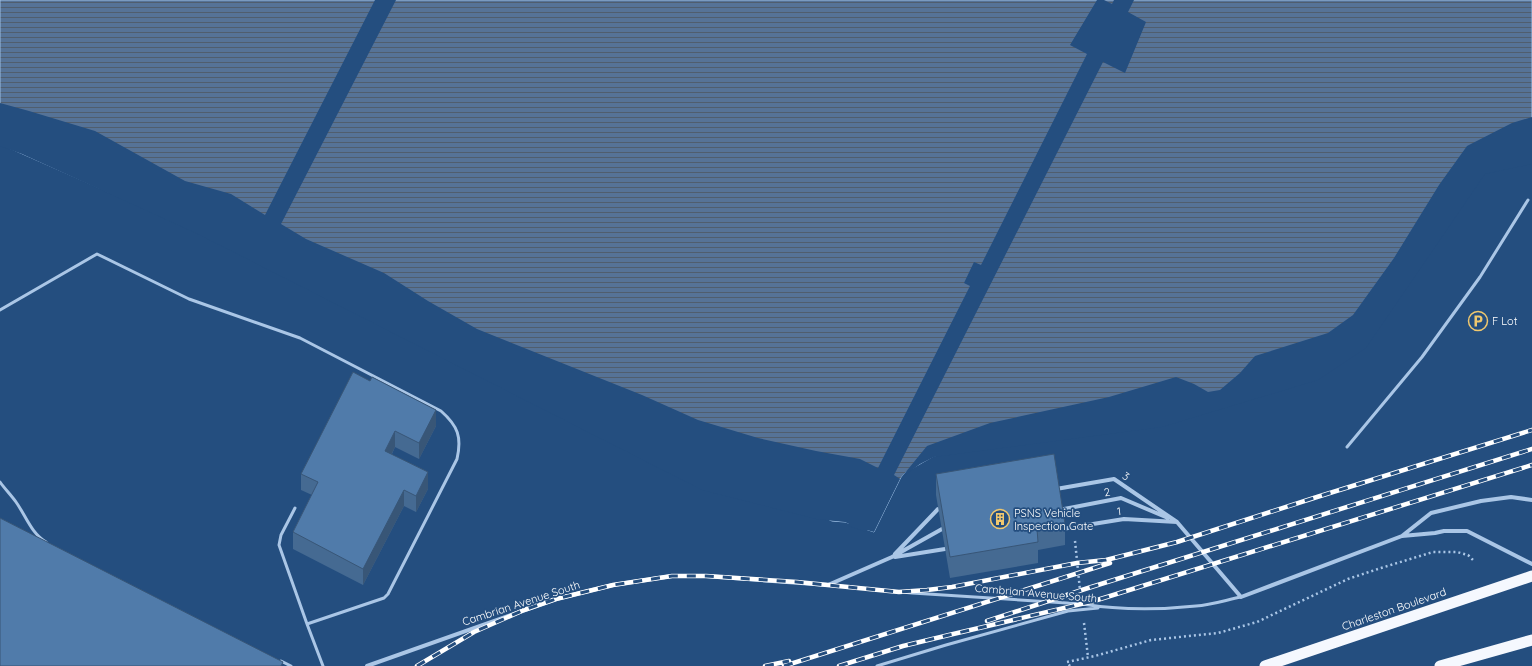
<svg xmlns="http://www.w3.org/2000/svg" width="1532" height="666" viewBox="0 0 1532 666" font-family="Quicksand,sans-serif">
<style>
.water{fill:url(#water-rules);stroke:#9ec1e7}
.pier{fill:#244e7f}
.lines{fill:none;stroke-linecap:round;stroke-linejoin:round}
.path{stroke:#aac6e6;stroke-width:2.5;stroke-dasharray:2 3;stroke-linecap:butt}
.service{stroke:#aac6e6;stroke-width:3}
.minor{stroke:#aac6e6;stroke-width:4}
.trunk{stroke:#f5f8fe;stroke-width:11}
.rail-casing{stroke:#fff;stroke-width:4.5}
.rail{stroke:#244e7f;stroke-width:3;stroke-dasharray:9;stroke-linecap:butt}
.wall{fill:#456a92}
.shaded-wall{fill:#385677}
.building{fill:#507baa;stroke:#385677}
.labels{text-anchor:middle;stroke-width:3.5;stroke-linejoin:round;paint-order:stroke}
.poi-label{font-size:11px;fill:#fff;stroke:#244e7f;text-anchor:start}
.street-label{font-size:11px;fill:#fff;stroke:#244e7f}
</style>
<defs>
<pattern id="water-rules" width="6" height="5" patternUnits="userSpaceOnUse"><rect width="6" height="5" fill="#567397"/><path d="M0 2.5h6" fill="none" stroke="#505e6e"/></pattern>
</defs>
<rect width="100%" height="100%" fill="#244e7f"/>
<path class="water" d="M0 0H1532V162L1484 172 1317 378 934 456 906 472 900 479 874 532 845 522 832 521 201 233 0 144Z"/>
<path class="pier" d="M375 0H396L281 224 306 239 384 273 428 301 477 329 642 395 698 420 758 438 816 451 860 459 878 468 970 286 964 283 974 262 981 265 1087 54 1070 45 1097 0H1104L1112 4 1114 0H1134L1128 12 1146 22 1125 73 1103 62 894 475 900 479 927 446 990 423 1109 397 1176 377 1194 384 1208 392 1220 390 1240 373 1255 356 1328 333 1353 315 1394 258 1439 185 1467 146 1512 123 1532 117V164L1485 174 1366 348 1318 380 1162 427 934 457 920 464 900 479 874 532 867 530 866 532 849 526V524L845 522 816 519 702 490 200 235 22 154 0 146V103L29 111 95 131 185 181 231 194 265 215Z"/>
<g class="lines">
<path class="path" d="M1075 541 1080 590
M1084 623 1088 657
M1070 666 1067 662 1095 656 1151 640 1218 633 1257 622 1348 579 1381 568 1433 552H1457L1468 555 1475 562"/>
<path class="service" d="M0 310 97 254 189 299 300 338 441 411C458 426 462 437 457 459L388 594 384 598 307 624 323 666
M1347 447 1422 357 1480 277 1528 200
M0 482C5 489 11 495 16 502 26 516 31 533 46 542
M295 508 281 535 279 545 307 624
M829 585 912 593 1082 604C1119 610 1158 610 1196 606 1211 605 1226 600 1241 597
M281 661 291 666
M877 666 946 645 1068 611 1098 608"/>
<path class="minor" d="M1056 489 1114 479 1177 522 1241 597 1402 536 1435 533 1444 531H1467L1532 564
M1059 510 1121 498 1168 518
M1062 529 1124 519 1177 522
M1402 536 1431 513 1481 501 1511 497 1532 500
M895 554 938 509
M895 557 945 549
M367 666 556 599 613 585 672 576H706L828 585 892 557 942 529"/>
<path class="trunk" d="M1265 666 1532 576
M1440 666 1532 640"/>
<defs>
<path id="rail" d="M987 621 1085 589 1532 449
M417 666 474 632 524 610 556 599 613 585 672 576H706L797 582 899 592 927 590 952 587 1077 563 1106 560 1177 542 1317 497 1532 430
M765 666 789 661
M784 666 1110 563
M839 666 903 646 949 635 1094 601 1532 465"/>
</defs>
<use href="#rail" class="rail-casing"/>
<use href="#rail" class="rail"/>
</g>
<path class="wall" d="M370 381 436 426 419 459 395 447 392 454 428 489 416 512 404 506 363 585 293 549V532L312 495 301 490V474Z
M936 474 1065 524V545L1038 550V563L950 578 936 495Z"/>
<path class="shaded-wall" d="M436 410V426L419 459V443Z
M395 431V447L385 467V451Z
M428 472V489L416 512V496Z
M404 490V506L363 585V569Z"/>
<path class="building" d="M353 372 370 381 372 377 436 410 419 443 395 431 385 451 428 472 416 496 404 490 363 569 293 532 318 482 301 474Z
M1054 454 1065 524 1037 529 1038 542 950 557 936 474Z
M0 518 283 662 281 666H0Z"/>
<defs>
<symbol id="parking-ring" viewBox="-11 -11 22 22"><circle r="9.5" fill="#244e7f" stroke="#f0c86e" stroke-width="1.5"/><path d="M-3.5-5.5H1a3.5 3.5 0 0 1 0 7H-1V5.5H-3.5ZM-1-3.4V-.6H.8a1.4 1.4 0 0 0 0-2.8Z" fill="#f0c86e"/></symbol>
<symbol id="building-ring" viewBox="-11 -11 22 22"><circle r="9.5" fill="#244e7f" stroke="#f0c86e" stroke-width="1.5"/><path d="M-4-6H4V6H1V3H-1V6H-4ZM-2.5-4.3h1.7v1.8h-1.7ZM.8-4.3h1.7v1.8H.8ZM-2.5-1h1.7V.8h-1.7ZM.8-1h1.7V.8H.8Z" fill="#f0c86e"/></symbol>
</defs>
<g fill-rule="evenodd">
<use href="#parking-ring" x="1467" y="310" width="22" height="22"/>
<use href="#building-ring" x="989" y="508" width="22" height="22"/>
</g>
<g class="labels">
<g class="poi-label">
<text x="1492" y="325">F Lot</text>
<text x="1014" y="517">PSNS Vehicle<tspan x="1014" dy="13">Inspection Gate</tspan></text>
</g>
<g class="street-label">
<text transform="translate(1126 476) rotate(34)" y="4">3</text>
<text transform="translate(1107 492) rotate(-11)" y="4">2</text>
<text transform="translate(1119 511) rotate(-7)" y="4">1</text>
<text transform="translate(1036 593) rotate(5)" y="4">Cambrian Avenue South</text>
<text transform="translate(521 603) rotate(-18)" y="4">Cambrian Avenue South</text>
<text transform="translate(1394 609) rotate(-19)" y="4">Charleston Boulevard</text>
</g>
</g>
</svg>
